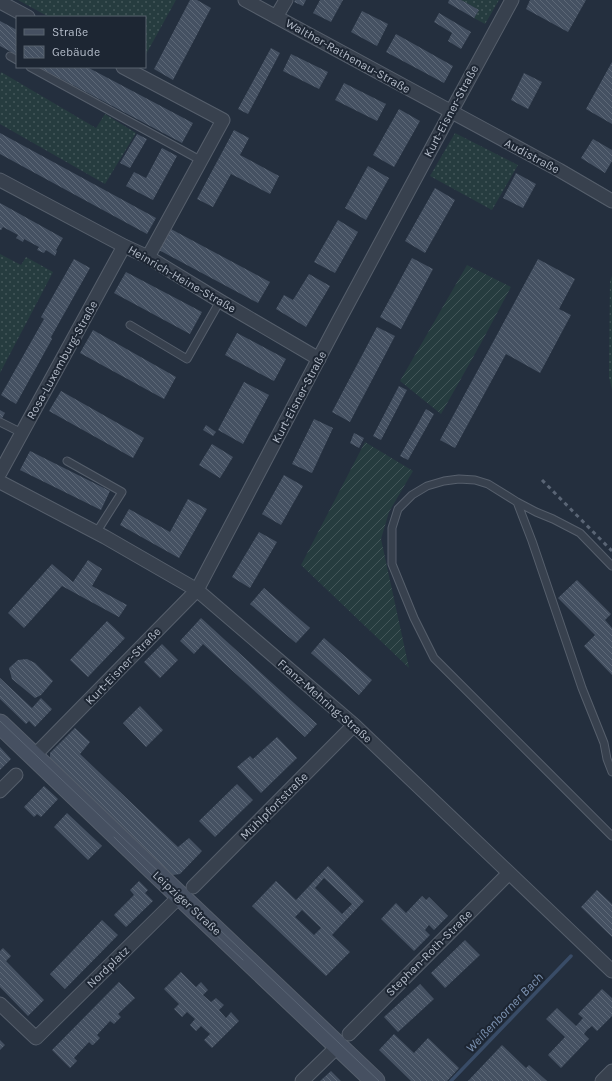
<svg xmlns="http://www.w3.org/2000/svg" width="612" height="1081" viewBox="0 0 612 1081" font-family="Karla,sans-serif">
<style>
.grass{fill:url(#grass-dots)}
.garden{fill:url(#garden-furrows)}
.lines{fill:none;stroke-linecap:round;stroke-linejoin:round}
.stream{stroke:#394c67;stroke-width:3.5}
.building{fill:url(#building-back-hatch);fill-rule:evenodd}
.lane-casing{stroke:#565f6c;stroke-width:9}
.street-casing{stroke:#565f6c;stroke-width:15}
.secondary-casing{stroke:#565f6c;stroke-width:21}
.lane{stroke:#38414e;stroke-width:7}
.street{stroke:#38414e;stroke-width:13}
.secondary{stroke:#465061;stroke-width:19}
.tram{stroke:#5a6575;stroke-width:1}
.rail{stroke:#5a6575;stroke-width:3;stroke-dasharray:4 4;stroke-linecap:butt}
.labels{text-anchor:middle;stroke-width:4;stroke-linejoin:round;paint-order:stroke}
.street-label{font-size:12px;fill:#b4bcc9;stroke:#1d2633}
.water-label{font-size:13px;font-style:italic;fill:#7c92b1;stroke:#1d2633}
</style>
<defs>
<pattern id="grass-dots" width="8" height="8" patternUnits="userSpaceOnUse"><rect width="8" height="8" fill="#263c3f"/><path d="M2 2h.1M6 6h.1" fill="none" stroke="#435659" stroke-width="1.8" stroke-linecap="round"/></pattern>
<pattern id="garden-furrows" width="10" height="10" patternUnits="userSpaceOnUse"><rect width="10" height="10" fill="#263c3f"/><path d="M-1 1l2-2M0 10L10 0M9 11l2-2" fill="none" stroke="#435659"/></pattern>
<pattern id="building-back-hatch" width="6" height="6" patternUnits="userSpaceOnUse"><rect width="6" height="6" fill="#455162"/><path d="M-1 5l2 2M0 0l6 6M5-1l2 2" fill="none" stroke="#5d6877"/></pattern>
</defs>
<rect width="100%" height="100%" fill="#242f3e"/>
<path class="grass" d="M18 0H176L145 56V17H49Z
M461 0H499L485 24 474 18 479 10Z
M1 72 96 128 105 114 136 133 105 184 0 124V75Z
M455 133 518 165 492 210 430 176Z
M0 254 21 265 26 257 53 272 0 373Z
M612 276V390L609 377 610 281Z"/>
<path class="garden" d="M467 265 511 287 480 345 441 414 400 381Z
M365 442 413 471 389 512 381 539 409 668 301 565Z"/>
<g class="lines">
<path class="stream" d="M451 1081 571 956"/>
</g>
<path class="building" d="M190 0H197L211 8 173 80 154 69Z
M295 0H306L303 6 294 2Z
M320 0H343L331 22 313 13Z
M449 0H461L479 10 474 18 448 3Z
M530 0H586L568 32 526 9Z
M362 11 388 24 377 46 351 32Z
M439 13 471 32 461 49 448 41 452 33 434 22Z
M0 21 17 30V55L0 46Z
M396 34 453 66 444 83 386 52Z
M271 48 280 53 248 114 238 109Z
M291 54 328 72 319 89 283 71Z
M612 62V124L586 109Z
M39 67H87L193 123 182 143Z
M524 73 542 82 528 109 511 100Z
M344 83 386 104 377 121 335 100Z
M399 109 420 121 394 167 373 155Z
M234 130 249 138 240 155 279 176 270 194 231 174 213 207 197 199Z
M0 133 156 218 147 234 0 154Z
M137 134 147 139 130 168 120 163Z
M593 139 612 150V161L605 173 581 158Z
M162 148 177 156 153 200 126 186 134 172 146 178Z
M368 166 389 178 366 220 345 208Z
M516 173 536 184 523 208 503 198Z
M435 188 455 200 425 253 405 241Z
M0 203 63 238 56 250 57 251 55 256 46 250 44 253 37 250 39 247 24 239 23 242 16 238 18 235 3 227 1 230H0Z
M338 220 358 232 335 273 314 262Z
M169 228 270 282 258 303 157 249Z
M412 258 433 269 401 329 380 317Z
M74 259 90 268 51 337 52 339 16 404 1 395 44 319 41 317Z
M538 259 575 279 559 309 571 315 540 373 506 354 455 448 440 440Z
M126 272 202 312 190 334 114 293Z
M309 274 330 286 306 327 276 309 284 295 293 300Z
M377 327 395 336 350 422 332 412Z
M93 330 176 377 164 399 80 353Z
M237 333 286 359 274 381 225 355Z
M244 382 269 395 243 444 218 430Z
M399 386 407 390 381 440 373 436Z
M61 391 144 438 133 458 49 411Z
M426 409 434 414 408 460 400 456Z
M0 410 5 413 1 420H0Z
M314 419 333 428 312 473 292 464Z
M206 425 216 432 213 436 203 430Z
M354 433 364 438 359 448 350 443Z
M212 444 233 457 220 478 199 465Z
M30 451 110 491 101 510 20 470Z
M284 475 303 486 281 525 262 514Z
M188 499 207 509 179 558 120 525 129 509 170 532Z
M259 532 277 542 250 588 232 577Z
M88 560 102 569 92 586 127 605 119 617 62 586 24 628 8 613 52 564 73 582Z
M577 580 611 614 605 620 612 628V675L584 646 595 635 558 598Z
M264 588 310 628 296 643 250 604Z
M201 618 317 724 305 737 203 644 194 654 180 641Z
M107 621 125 638 88 677 70 660Z
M324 638 372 680 359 695 311 653Z
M162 644 178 660 160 678 144 662Z
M27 659 35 663 53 681 41 695 35 698 12 679 9 668 18 660Z
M0 678 32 708 41 698 52 709 35 727 29 721 26 724 0 699Z
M140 706 163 730 146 747 123 723Z
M75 728 90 742 80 754 178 847 189 838 202 851 180 874 173 875 50 758V753Z
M277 737 297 758 261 793 237 767 250 756 253 759Z
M0 747 11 759 0 770Z
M237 784 253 800 215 837 199 821Z
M44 786 58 799 41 817 37 814 34 817 24 807Z
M67 813 102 846 88 860 54 827Z
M328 866 364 901 332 935 350 952 326 976 252 906 276 881 296 900ZM324 878 352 904 342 914 315 888ZM302 910 321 928 314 935 295 917Z
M139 881 148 890 145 893 153 901 126 927 114 915 134 895 130 890Z
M597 890 612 904V937L581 907Z
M422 896 426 900 429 897 448 916 434 930 429 925 425 930 430 935 414 951 381 919 396 903 406 913Z
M102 920 118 935 65 989 50 974Z
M465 940 480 955 445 988 431 973Z
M3 948 11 956 6 961 44 1000 28 1016 0 987V951Z
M181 972 196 987 201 982 208 990 203 995 211 1002 216 998 224 1005 219 1010 226 1018 231 1012 239 1021 212 1048 204 1040 210 1034 201 1026 196 1031 190 1025 195 1019 187 1012 182 1017 174 1009 179 1004 164 989Z
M119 982 135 998 118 1014 121 1017 114 1024 110 1021 97 1035 100 1038 93 1045H92L89 1042 74 1058 77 1061 70 1068 52 1050Z
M420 984 434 999 398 1032 384 1017Z
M602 989 612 998V1016L597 1031 592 1026 587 1030 584 1034 589 1039 561 1068 548 1055 565 1037 546 1019 557 1008 576 1026 583 1018 578 1014Z
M394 1034 414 1053 428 1038 459 1068 447 1081H411L379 1050Z
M0 1040 5 1045 0 1050Z
M502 1045 526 1068 529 1065 547 1081H468Z
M331 1071 341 1081H320Z"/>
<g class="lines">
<defs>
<path id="lane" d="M10 56 17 60
M30 67 200 160
M130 325 187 359 220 301
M0 422 22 433
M67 461 122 492 96 533
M517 502 532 541 582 688 604 743 607 759 612 772
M612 566 580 533 553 519 536 512 517 502 488 484 475 480 459 479 444 481 427 486 412 495 398 509 392 528V564L414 618 434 658 612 836"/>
<path id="street" d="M245 0 559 170 612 201
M0 2 28 17
M276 17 286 0
M123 67 223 120 148 257
M0 180 124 246 148 257 220 301 319 359
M0 473 124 246
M0 482 105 537 197 590 354 725 612 971
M34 756 197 590 338 322 451 112 512 0
M0 791 16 775
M193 887 354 725
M0 1004 36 1038 180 896
M349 1034 509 873
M302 1081 338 1046
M602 1081 612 1071"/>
<path id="secondary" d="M0 724 180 896 375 1081"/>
</defs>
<use href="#lane" class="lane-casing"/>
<use href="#street" class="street-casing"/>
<use href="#secondary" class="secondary-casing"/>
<use href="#lane" class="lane"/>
<use href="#street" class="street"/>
<use href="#secondary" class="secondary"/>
<path class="tram" d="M0 721 379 1081
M114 837 153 876 243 960"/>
<path class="rail" d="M542 480 612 551"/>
</g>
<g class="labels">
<g class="street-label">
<text transform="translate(348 56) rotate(29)" y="4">Walther-Rathenau-Straße</text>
<text transform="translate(451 111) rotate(-62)" y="4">Kurt-Eisner-Straße</text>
<text transform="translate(532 156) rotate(28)" y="4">Audistraße</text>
<text transform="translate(182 279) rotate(30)" y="4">Heinrich-Heine-Straße</text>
<text transform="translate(62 360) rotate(-61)" y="4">Rosa-Luxemburg-Straße</text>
<text transform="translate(299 397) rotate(-62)" y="4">Kurt-Eisner-Straße</text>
<text transform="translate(123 666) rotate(-46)" y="4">Kurt-Eisner-Straße</text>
<text transform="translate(325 701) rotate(41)" y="4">Franz-Mehring-Straße</text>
<text transform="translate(274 806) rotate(-45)" y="4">Mühlpfortstraße</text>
<text transform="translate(187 903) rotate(43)" y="4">Leipziger Straße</text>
<text transform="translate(429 953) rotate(-45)" y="4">Stephan-Roth-Straße</text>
<text transform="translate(108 967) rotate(-44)" y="4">Nordplatz</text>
</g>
<g class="water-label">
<text transform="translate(504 1012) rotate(-46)" y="5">Weißenborner Bach</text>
</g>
</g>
<rect x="16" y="16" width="130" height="52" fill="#1d2633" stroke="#59626f"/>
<rect x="24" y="29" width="20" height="6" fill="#465061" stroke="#59626f"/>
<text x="52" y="36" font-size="12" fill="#b4bcc9">Straße</text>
<rect x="24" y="46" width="20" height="12" fill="url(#building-back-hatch)" stroke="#59626f"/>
<text x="52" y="56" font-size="12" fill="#b4bcc9">Gebäude</text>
</svg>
